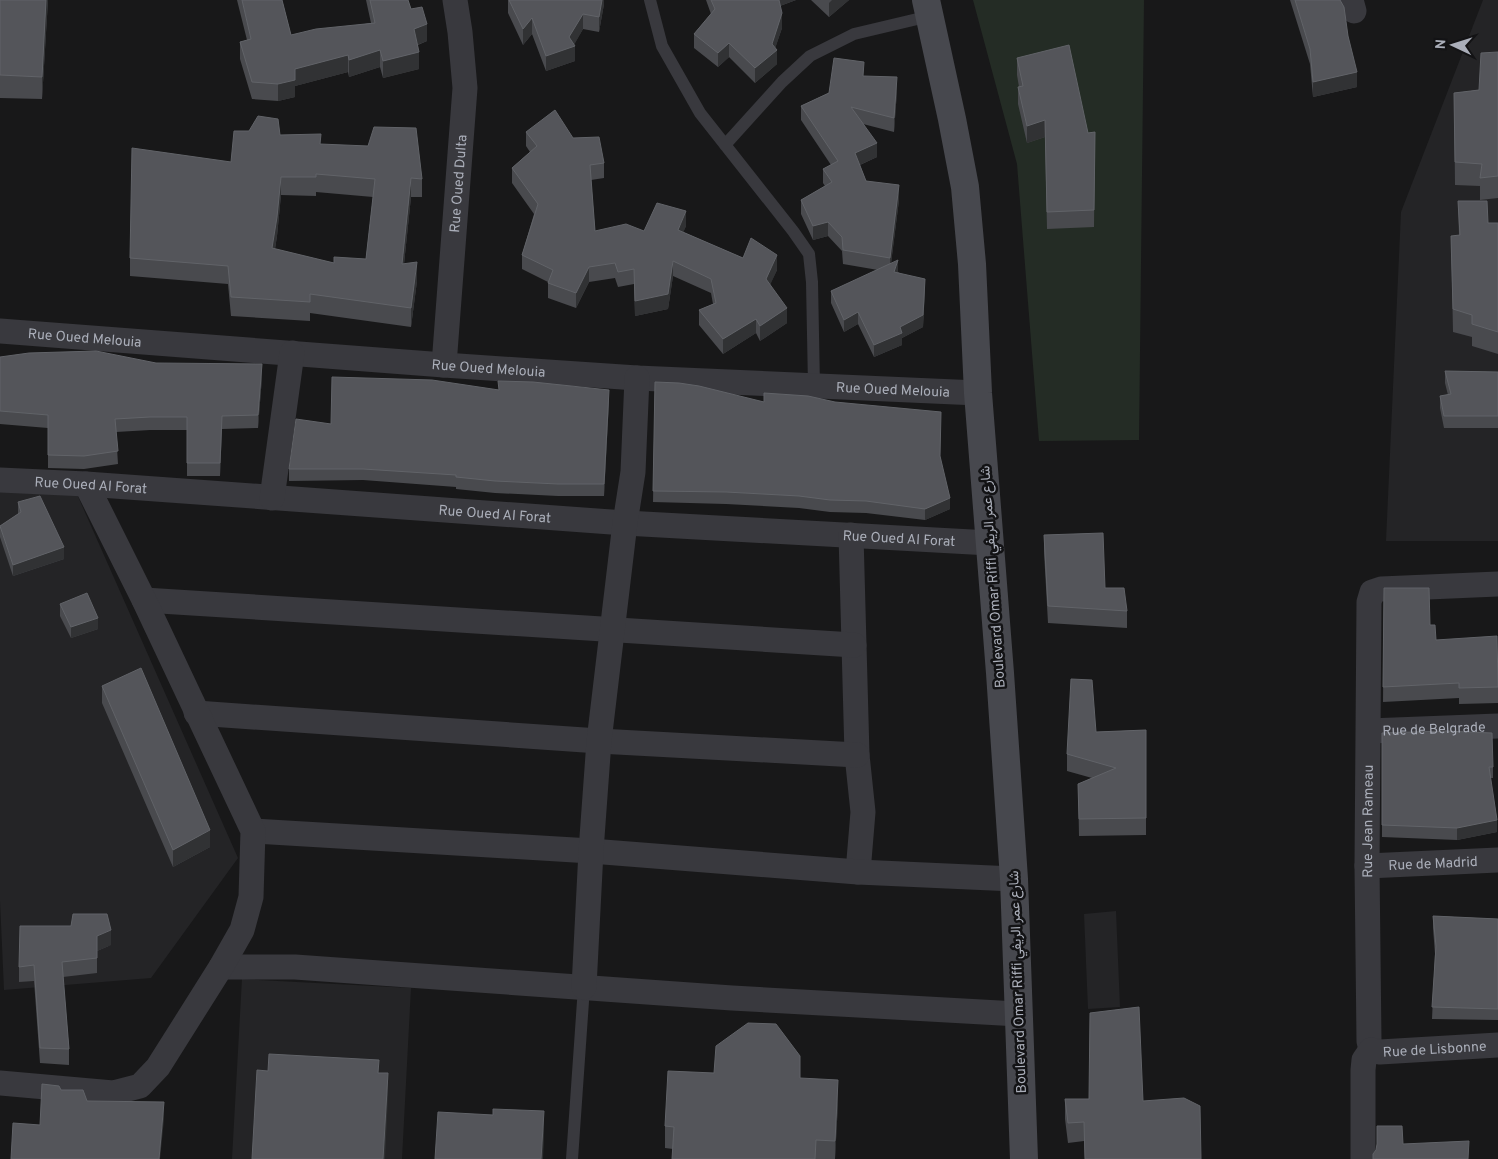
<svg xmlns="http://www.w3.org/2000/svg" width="1498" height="1159" viewBox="0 0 1498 1159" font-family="Overpass,Vazirmatn,sans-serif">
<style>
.built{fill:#242426}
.green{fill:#242c25}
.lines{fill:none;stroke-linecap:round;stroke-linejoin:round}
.lane{stroke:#39393e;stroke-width:12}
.street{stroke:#39393e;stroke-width:25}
.secondary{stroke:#47484e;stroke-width:28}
.wall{fill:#494a4e;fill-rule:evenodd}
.shaded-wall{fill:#313234}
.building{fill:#54555a;stroke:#616368;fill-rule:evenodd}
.labels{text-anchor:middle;stroke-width:5;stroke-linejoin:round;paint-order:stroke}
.street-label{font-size:14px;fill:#aaaeb9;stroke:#131315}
</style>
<rect width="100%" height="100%" fill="#181819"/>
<path class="built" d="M1483 0H1498V541H1386L1401 212Z
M0 492H76L238 858 151 978 4 990 0 901Z
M1116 911 1120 1007 1088 1009 1084 914Z
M242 979 411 988 402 1159H232Z"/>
<path class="green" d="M973 0H1144L1139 440 1039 441 1017 164Z"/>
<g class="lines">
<path class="lane" d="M650 0 662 46 700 113 793 231 809 254 812 282 814 386
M725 145 782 82 810 56 854 34 930 16
M572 1159 584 987"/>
<g class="street">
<path d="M1351 0 1354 11"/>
<path id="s1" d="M0 331 444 365 637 378 978 393"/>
<path id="s2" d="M444 365 465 88 460 32 455 0"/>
<path id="s3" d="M0 480 86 484 625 523 990 543"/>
<path d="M272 498 292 353"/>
<path d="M851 535 857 755 863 812 858 872"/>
<path d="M144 600 854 645"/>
<path d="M196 713 599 741 857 755"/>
<path id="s4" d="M1369 731 1498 726"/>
<path d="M253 831 591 851 858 872 1014 879"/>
<path id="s5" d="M1367 866 1498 860"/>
<path d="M221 967H295L732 998 1019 1014"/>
<path d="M584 987 591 851 599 741 625 523 633 472 637 378"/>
<path id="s6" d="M1371 1050 1369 1041 1367 866 1369 602 1372 592 1381 589 1498 584"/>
<path id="s7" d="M1371 1050 1380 1052 1498 1045"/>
<path d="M0 1083 113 1093 140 1086 158 1067 221 967 242 930 251 897 253 831 144 600 86 484"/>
<path d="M1363 1159V1070L1364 1060 1371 1050"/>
</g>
<path class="secondary" d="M926 0 952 119 965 187 972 264 978 393 1000 673 1014 879 1024 1159"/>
</g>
<path class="wall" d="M0 0H48L42 99 0 98Z
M237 0H282L291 35 371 23 366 0H408L411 9 427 41 418 45 419 69 383 78 380 67 349 77 348 72 295 86V97L278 101 252 99 240 59V42L247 40Z
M508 0H604V4L599 32 583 29 574 44 575 61 546 71 532 34 523 45 508 13Z
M706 0H796L780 6 782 28 775 48 777 64 755 83 729 57 718 67 694 48V34L711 14Z
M811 0H849L829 17Z
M1290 0H1340L1348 36 1357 87 1313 97 1310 64Z
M1498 52V198L1480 200V186L1455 185 1454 93 1479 90Z
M1017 58 1088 133 1095 132 1094 227 1047 229 1045 137 1027 143 1018 104V87H1019L1017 75Z
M864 76 897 91 894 132 863 124 877 157 860 165 866 181 899 200 891 263 898 272 925 290 923 327 902 338V345L874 357 858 324 844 332 831 303V291L878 270 843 264 842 251 828 236 813 240 801 214V200L825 186 823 183V169L831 165 801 120V106Z
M249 131 280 135 321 144 422 179V197H411L404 264 417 281 411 327 310 313V321L231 316 228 284 130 276V258L231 162ZM316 192 373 197 366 259 334 263 275 249 277 236 281 195 316 196Z
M526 132 573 138 604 163V178L591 180 595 231H644L686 226 683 232 743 258 777 270 770 284 787 323 760 341 756 333 723 354 699 325V310L713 304 711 293 673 276 668 309 635 316 634 284 618 287 615 278 589 282 576 308 548 298V282L522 269V255L534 214 512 183V168L530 152 526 146Z
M1458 201 1488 223H1498V354L1472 346V337L1453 332 1451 236H1459Z
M0 357 156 363 262 377 258 428 222 429 220 476H187V430H150L116 432 118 464 84 469 48 468V428L0 424Z
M1445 371 1498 372V428H1444L1440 408V396L1448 395 1445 383Z
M655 382 940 456 950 509 925 520 866 513 830 512 799 508 726 504 653 502Z
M498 390 609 401 604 496H558L495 493 456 489V487L363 480 289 481V469L331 424Z
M18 502 64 559 13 576 0 537V526L18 514Z
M1044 535 1105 588 1127 611V628L1048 623 1044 552Z
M1384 588 1430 625 1436 640 1498 664V703L1459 704V698L1383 702Z
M60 604 98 629 71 638 60 616Z
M102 686 210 847 173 867 102 703Z
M1146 730V835L1079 836 1078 784 1092 778 1067 771V754L1096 732Z
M1382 733 1493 767V778H1490L1497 832 1457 840 1382 837Z
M1433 916 1498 919V1020L1432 1019 1435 954 1433 928Z
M111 945 97 951V973L63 977 69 1049V1065L40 1063 34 981 19 982V967Z
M714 1073 800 1078 838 1103 835 1159H672L673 1149 665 1148V1126Z
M1065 1099 1143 1101 1201 1159H1085L1084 1141 1068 1143 1065 1119Z"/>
<path class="shaded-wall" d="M46 0H48L42 99V77Z
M602 0H604V4L599 32V17Z
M777 0H796L777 7Z
M832 0H849L829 17V3Z
M782 13V28L774 52 777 50V64L755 83V68L772 44Z
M583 14V29L573 47 575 46V61L546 71V56L569 37Z
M532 18V34L523 45V29Z
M427 24V41L414 46V29Z
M729 43V57L718 67V53Z
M380 50V67L349 77V60Z
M419 52V69L383 78V61Z
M348 55V72L295 86V97L278 101V84L295 69Z
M1357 72V87L1313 97V82Z
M897 77V91L894 132V118Z
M1045 120V137L1027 143V126Z
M877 143V157L855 167V153Z
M281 177V195L277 236 272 267V248Z
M411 178V197L402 283V264Z
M899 185V200L890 272V258Z
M686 211V226L678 245V230Z
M828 222V236L813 240V226Z
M777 255V270L766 294V279Z
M898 260V272L894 283V272Z
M673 261V276L668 309 635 316V301Z
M417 262V281L411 327V308Z
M589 267V282L576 308V293Z
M925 279 923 327 902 338V345L874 357V345L900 327Z
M787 308V323L760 341V326Z
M858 312V324L844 332V320Z
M756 319V333L723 354V339Z
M262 364V377L258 428V415Z
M609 390V401L604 496V484Z
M222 416V429L220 476V463Z
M950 498V509L925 520V509Z
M64 547V559L13 576V565Z
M98 618V629L71 638V627Z
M1497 820V832L1457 840V828Z
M210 830V847L173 867V850Z
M111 930V945L97 951V936Z
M388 1073V1096L385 1159H383Z
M838 1080V1103L835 1159V1141Z
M164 1102V1119L160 1159H159Z
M544 1111V1134L543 1159H541Z"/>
<path class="building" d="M0 0H46L42 77 0 75Z
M242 0H282L291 35 316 29 375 23 370 0H408L411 9 422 7 427 24 414 29 419 52 383 61 380 50 349 60 348 55 295 69V80L278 84 252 82 240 42 251 39Z
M509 0H602L599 17 583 14 569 37 575 46 546 56 532 18 523 29Z
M711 0H779L782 13 772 44 777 50 755 68 729 43 718 53 694 34 715 9Z
M1295 0H1340L1344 7 1348 36 1357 72 1313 82 1310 49Z
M1069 45 1088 133 1095 132 1094 210 1047 212 1045 120 1027 126 1018 87 1023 86 1017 58Z
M1498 52V176L1480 178 1482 164 1455 162 1454 93 1479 90 1481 53Z
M834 58 864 62 863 76 897 77 894 118 851 107 877 143 855 153 866 181 899 185 890 258 843 250 842 237 828 222 813 226 801 200 832 182 823 169 838 161 801 106 829 93Z
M555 110 573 138 599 137 604 163 590 165 595 231 626 224 644 231 657 203 686 211 678 230 743 258 751 238 777 255 766 279 787 308 760 326 756 319 723 339 699 310 716 303 711 279 673 261 668 294 635 301 634 269 618 272 615 263 589 267 576 293 548 283 553 270 522 255 538 204 512 168 537 146 526 132Z
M258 116 278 119 280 135 321 134 320 144 368 146 374 127 416 128 422 179 411 178 402 264 417 262 411 308 310 294V302L231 297 228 266 130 258 132 148 231 162 234 131H249ZM316 174 375 179 366 259 334 257V263L272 248 277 217 281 177H316Z
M1458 201H1487L1488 223H1498V332L1472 324V315L1453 309 1451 236 1460 235Z
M898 260 894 272 925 279 923 315 900 327 902 333 874 345 858 312 844 320 831 291Z
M96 351 156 363 262 364 258 415 222 416 220 463H187V417H150L115 419 118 451 84 456 48 455V415L0 411V357L29 353Z
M1445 371 1498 372V416H1444L1440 396 1451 394Z
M332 377 432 380 499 390 498 381 533 382 609 390 604 484H558L495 481 456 477V475L363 469H289L296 419 331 424Z
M655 382 679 383 699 386 764 402V393L808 396 835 402 941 412 940 456 950 498 925 509 866 501 830 500 799 496 726 492 653 491Z
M40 496 64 547 13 565 0 526 21 512 18 502Z
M1103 533 1105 588H1124L1127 611 1048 606 1044 535Z
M1384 588H1429L1430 625H1435L1436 640 1497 636 1498 687 1459 688V683L1383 687Z
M87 593 98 618 71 627 60 604Z
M141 668 210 830 173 850 102 686Z
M1071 679 1092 680 1096 732 1146 730V818L1079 819 1078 784 1116 768 1067 754Z
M1446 731 1492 733 1493 767H1489L1497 820 1457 828 1382 825V733Z
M73 914H107L111 930 97 936V958L62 962 69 1049 40 1048 34 965 19 967 20 926H71Z
M1433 916 1498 919V1009L1432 1007 1436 946Z
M1139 1007 1143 1101 1184 1098 1200 1106 1201 1159H1085L1084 1122 1068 1123 1065 1099H1089L1090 1013Z
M748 1023 776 1024 800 1056V1078L838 1080 835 1141 816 1140 815 1159H672L674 1127 665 1126 668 1071 714 1073 716 1046Z
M269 1054 379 1060 378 1073H388L383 1159H252L257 1070 268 1071Z
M42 1084 59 1086 61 1090H83L87 1101 164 1102 159 1159H11L13 1123 40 1125Z
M493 1109 544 1111 541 1159H435L438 1112 493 1115Z
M1377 1126H1402L1403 1144 1469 1141 1468 1159H1373V1154L1376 1150 1377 1144Z"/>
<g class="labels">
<g class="street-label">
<text dy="5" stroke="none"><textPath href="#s2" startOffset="182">Rue Oued Dulta</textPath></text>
<text dy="5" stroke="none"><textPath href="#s1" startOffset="85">Rue Oued Melouia</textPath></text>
<text dy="5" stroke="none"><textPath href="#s1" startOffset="490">Rue Oued Melouia</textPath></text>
<text dy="5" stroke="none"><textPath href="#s1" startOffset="895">Rue Oued Melouia</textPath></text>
<text dy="5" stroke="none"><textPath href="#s3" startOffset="91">Rue Oued Al Forat</textPath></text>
<text dy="5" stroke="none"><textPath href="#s3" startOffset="496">Rue Oued Al Forat</textPath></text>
<text dy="5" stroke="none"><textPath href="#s3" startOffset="901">Rue Oued Al Forat</textPath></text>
<text transform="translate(992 577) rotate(-94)" y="5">Boulevard Omar Riffi شارع عمر الريفي</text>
<text dy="5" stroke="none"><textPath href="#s4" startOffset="65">Rue de Belgrade</textPath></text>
<text dy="5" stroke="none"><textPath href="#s6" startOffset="229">Rue Jean Rameau</textPath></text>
<text dy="5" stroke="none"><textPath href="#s5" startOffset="66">Rue de Madrid</textPath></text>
<text transform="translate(1017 982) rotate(-92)" y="5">Boulevard Omar Riffi شارع عمر الريفي</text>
<text dy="5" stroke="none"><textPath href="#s7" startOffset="64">Rue de Lisbonne</textPath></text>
</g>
</g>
<g transform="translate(1453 45) rotate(274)" stroke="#131315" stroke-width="4" paint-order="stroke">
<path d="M0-4L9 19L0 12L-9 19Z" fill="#aaaeb9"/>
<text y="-8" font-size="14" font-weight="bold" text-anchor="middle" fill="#aaaeb9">N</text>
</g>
</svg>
